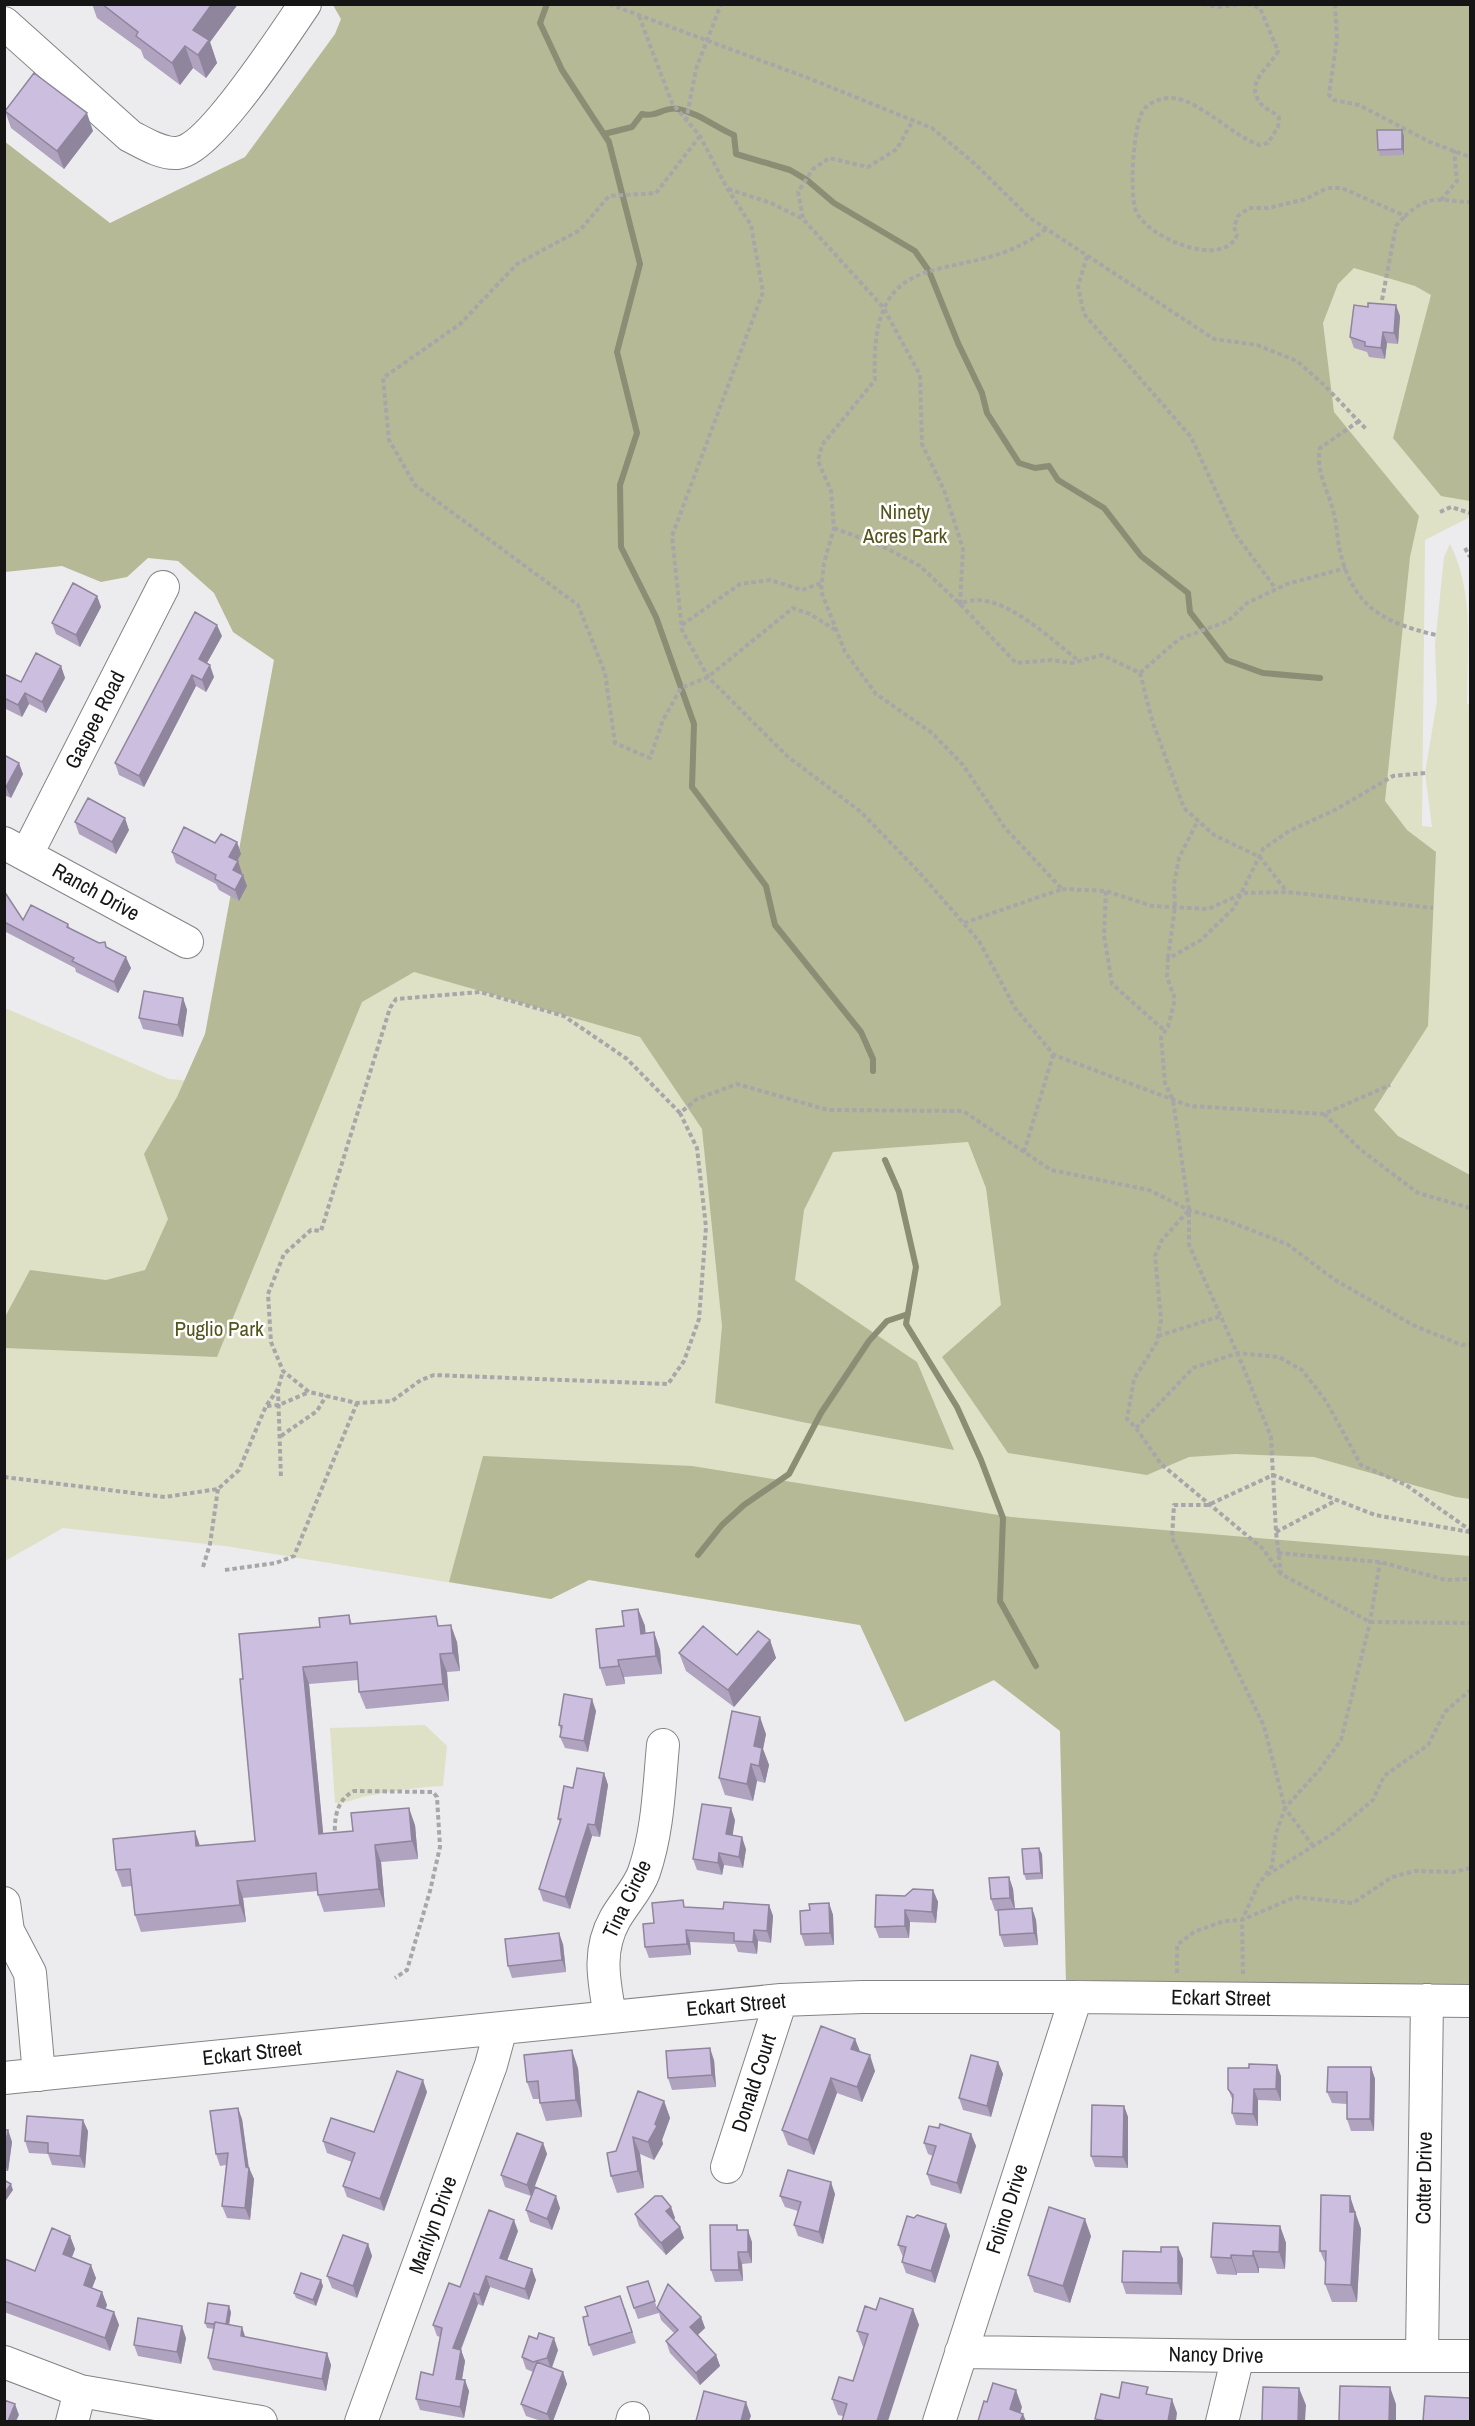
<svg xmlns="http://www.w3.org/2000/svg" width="1475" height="2426" viewBox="0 0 1475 2426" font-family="'Archivo Narrow',sans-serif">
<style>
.green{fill:#dee1c6}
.forest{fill:#b6b995}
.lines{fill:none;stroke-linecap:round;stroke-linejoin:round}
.stream{stroke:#8b8d74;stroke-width:6}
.minor-casing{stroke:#858386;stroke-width:34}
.path{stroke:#a7a7a9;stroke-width:4;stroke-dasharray:4.5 3;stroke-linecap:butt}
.minor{stroke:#fff;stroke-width:32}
.wall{fill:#afa3c0}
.shaded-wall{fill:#8f859c}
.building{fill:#ccbedf;stroke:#8f859c;stroke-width:1.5}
.labels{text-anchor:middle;stroke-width:5;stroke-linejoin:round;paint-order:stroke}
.park-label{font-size:21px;fill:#52541a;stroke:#fff}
.street-label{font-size:21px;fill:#151516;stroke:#fff}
</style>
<rect width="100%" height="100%" fill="#ecebee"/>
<path class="green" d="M1470 5V517L1425 540 1422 826 1432 827 1425 773 1437 701 1435 645 1444 557 1450 544C1475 594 1467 649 1467 704L1470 705V1987L1066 1982 1060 1730 993 1680 860 1625 589 1580 551 1599 225 1546 63 1528 5 1561V1008L169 1079 235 1085 303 593 4 147 110 228Z
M425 1725 447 1746 443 1786C417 1787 393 1791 367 1796 356 1798 346 1804 335 1803L330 1728Z"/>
<path class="forest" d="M333 5H1470V501L1441 496 1393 438 1431 295 1415 286 1354 268 1338 284 1323 323 1334 412 1419 516 1410 557 1385 801 1407 830 1436 852 1428 1026 1374 1110 1398 1136 1470 1175V1499L1456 1497 1314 1457 1235 1454 1189 1457 1147 1475 1008 1453 942 1357 1001 1305 986 1188 968 1142 833 1152 804 1210 795 1280 917 1362 954 1450 802 1422 715 1403 722 1326 702 1129 640 1037 414 972 362 1002 217 1357 5 1348V1317L30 1270 106 1280 145 1270 168 1219 144 1154 177 1097 205 1034 274 660 233 632 214 593 178 561 148 558 127 577 101 582 62 566 5 572 4 141 110 223 245 157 335 34 341 19Z
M483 1456 692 1466 1011 1517 1470 1556V1987L1066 1982 1060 1731 994 1680 905 1722 860 1625 589 1580 551 1599 449 1582Z"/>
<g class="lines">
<path class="stream" d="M547 4 540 23 562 70 609 142 640 264 617 352 637 433 620 485 621 547 656 617 694 724 692 787 766 886 775 925 861 1032 873 1059V1071
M604 134 632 127 642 114C656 118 665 106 678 109 699 113 715 127 734 135L736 154 790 170 807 180 834 203 915 251 929 271 958 343 982 393 987 413 1019 463 1035 468 1049 466 1058 480 1104 508 1141 556 1188 593 1190 612 1227 660 1263 673 1320 678
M885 1160 899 1192 916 1267 906 1324 957 1407 981 1460 1003 1518 1000 1601 1036 1666
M698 1555 722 1525 744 1505 789 1474 821 1413 869 1341 887 1321 908 1314"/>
<defs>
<path id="minor" d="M4 23 130 136C144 143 161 154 177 153 210 150 285 33 305 4
M4 843 187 942
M27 854 163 587
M4 1903 8 1931 30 1973 39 2075
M610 2016C604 1981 597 1951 615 1919 624 1903 638 1889 644 1872 658 1831 659 1788 663 1745
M4 2078 781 2000 862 1997H1076L1470 2001
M727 2167 781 2000
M961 2352 1238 2356H1470
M1422 2355 1427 2000
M4 2362 80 2391 261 2422
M72 2422 80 2391
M361 2422 491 2065 501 2028
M632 2422 633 2418
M939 2422 1076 1997
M1222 2422 1238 2356"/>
</defs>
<use href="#minor" class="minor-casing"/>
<path class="path" d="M609 4 808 78 932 128 975 164 1030 218 1214 339 1257 345 1297 361 1326 387 1367 430
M1203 4 1218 7 1245 4
M1247 4 1260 8 1278 51C1271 67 1243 82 1261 104 1266 110 1274 111 1279 118L1278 127 1268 143 1260 145C1231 136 1200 99 1171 98 1162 98 1152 101 1145 108 1133 120 1129 194 1136 211 1146 237 1223 270 1237 235L1234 227 1238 216 1249 208H1268L1306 199 1327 188H1342L1405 216C1431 193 1439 201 1470 202
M1335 4 1337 38 1329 95 1334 100 1359 105 1430 142 1470 157
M639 16 672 103 700 136 727 188 751 225 763 292 672 536 682 630 708 677 787 756 861 812 918 871 979 941 1015 1008 1054 1055 1190 1106 1324 1114 1390 1085
M686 121 696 69 721 4
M700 136 656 193 609 196 580 230 517 264 460 324 383 378 389 440 415 485 578 605 605 673 615 743 650 758 663 720 681 688 708 677 793 608 810 614 837 631
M728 189 771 203 803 219 883 307 920 375 922 444 944 490 963 549 960 604C997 585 1051 640 1079 661
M1441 200 1457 181 1454 150
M803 218 798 192 813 169 829 158 868 167 897 149 913 120
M1087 256 1078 287 1084 314 1191 437 1236 535 1276 589
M1382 300 1396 226 1405 216
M1359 421 1320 448C1315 472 1329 491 1334 514 1337 526 1337 539 1340 551 1353 607 1384 623 1436 635
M1440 512 1451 507 1470 513
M834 528 884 547 920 566 960 604 1016 663 1051 660 1072 663 1102 655 1140 673 1152 720 1184 808 1214 835 1260 857 1287 892
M1465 548 1470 557
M682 625 740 584 770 580 802 590 822 583
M1140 673 1179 639 1228 621 1247 603 1287 584 1346 568
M1425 773 1393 776 1335 810 1289 831 1263 849 1234 908 1201 940 1168 959 1167 977 1175 999 1168 1027 1161 1037 1165 1083 1173 1100 1189 1210V1245L1242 1364 1271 1437 1276 1532 1281 1574 1370 1622 1470 1623
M1062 889 1106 891 1152 906 1208 909 1244 893 1287 892 1433 908
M1106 891 1104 935 1112 984 1165 1031
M964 923 1062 889 1005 828 963 765 932 733 876 694 845 652 821 591 824 563 834 528 831 491 818 461 822 445 875 380C868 229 965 293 1046 229
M1168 958 1175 907 1174 884 1179 858 1198 820
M680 1113 627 1059 564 1016 480 992 396 999 390 1008 321 1231 311 1230 284 1254 268 1294 271 1342 283 1371 309 1392 357 1403 392 1401 421 1380 434 1375 668 1384 684 1361 699 1319 706 1227 697 1148 680 1113 697 1099 737 1084 828 1110 963 1111 1051 1170 1149 1190 1189 1210 1225 1220 1287 1244 1335 1280 1415 1326 1462 1345 1470 1344
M1324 1114 1361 1150 1418 1193 1470 1208
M1024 1152 1053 1055
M1188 1211 1162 1240 1155 1256 1161 1320 1157 1342 1134 1379 1127 1419 1136 1428 1161 1464 1262 1548 1281 1574
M1158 1336 1221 1316
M278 1389 281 1479
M267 1406 279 1405 309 1392
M1136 1428 1193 1368 1238 1353 1279 1357 1302 1370 1326 1401 1361 1465 1406 1485 1470 1530
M281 1436 317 1411 326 1396
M4 1477 165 1497 218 1489 239 1470 266 1406 278 1389 283 1371
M1276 1532 1337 1500
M1278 1553 1380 1562 1446 1580 1470 1579
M203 1567 210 1544 218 1489
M225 1570 276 1563 294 1556 357 1403
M335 1838C334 1819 336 1800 354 1791L433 1792 437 1797 440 1847 430 1891 407 1970 395 1978
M1313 1846 1285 1808 1320 1769 1341 1740 1370 1622 1380 1562
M1267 1875 1334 1833 1373 1800 1384 1776 1428 1745 1445 1712 1470 1690
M1177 1973V1945L1194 1932 1224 1921 1242 1920 1295 1897 1353 1903 1392 1877 1415 1871 1454 1872 1470 1868
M1243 1974 1242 1920 1258 1885 1272 1866 1276 1833 1285 1808 1264 1726 1172 1538 1174 1505H1208L1273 1475 1375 1515 1470 1532"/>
<use href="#minor" class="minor"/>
</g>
<path class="wall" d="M92 4H238L210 42 217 63 206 78 193 68 180 85 144 58 141 50 97 18Z
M5 111 93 131 64 169 11 128Z
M1404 136V155L1380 156 1378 150Z
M1400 316 1398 344 1387 343 1385 359 1369 357 1367 352 1354 348 1350 337Z
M97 596 101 607 80 647 56 634 52 623Z
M222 636 207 663 214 677 206 692 196 686 144 787 119 775 115 763Z
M61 666 65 678 46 713 29 704 22 717 4 708V674L21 682Z
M4 755 23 774 11 798 4 795Z
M75 822 129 830 116 854 79 834Z
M237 842 241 854 237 861 242 873 241 874 247 886 239 901 219 890 216 884 176 863 172 852 215 843Z
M4 891 23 920 68 924 70 929 106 947 131 968 118 993 76 972 75 968 4 931Z
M183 998 187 1010 183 1037 143 1029 139 1018Z
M638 1609 645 1626V1633L654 1632 660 1650 662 1674 624 1677 625 1684 606 1686 600 1668 624 1626Z
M349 1615 352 1624 440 1626 457 1642 460 1671 447 1672 449 1701 366 1709 359 1692 358 1680 309 1684 323 1834 415 1825 418 1859 381 1862 385 1907 324 1912 318 1895V1891L243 1898 246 1922 141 1932 135 1915 132 1886 122 1887 116 1870 200 1846 255 1841 243 1679 320 1627Z
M770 1640 776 1658 734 1707 686 1671 679 1653 737 1655Z
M596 1711 588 1752 565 1748 560 1737 561 1731 559 1725Z
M766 1734 763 1749 769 1765 765 1783 757 1781 753 1801 725 1795 719 1778Z
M604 1773 608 1785 600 1837 592 1836 570 1909 543 1901 539 1889 560 1822 558 1819 573 1788Z
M735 1820 732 1835 746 1849 743 1868 724 1865 722 1875 697 1870 693 1859Z
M1042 1854 1043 1879 1026 1880 1024 1874Z
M1009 1877 1013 1889 1015 1909 1032 1908 1036 1920 1038 1945 1004 1947 1000 1935 998 1911H995L991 1899Z
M933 1890 938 1902 936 1923 910 1922 909 1938H879L875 1927 905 1896Z
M829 1903 833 1915 834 1945 805 1946 801 1934 810 1910Z
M769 1905 773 1916 771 1943 758 1941 757 1954 738 1952 735 1944 690 1942 691 1955 649 1958 645 1947 654 1923 685 1907 723 1909Z
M563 1944 566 1972 512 1978 508 1966Z
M855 2039 860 2052 875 2071 862 2102 837 2093 814 2155 788 2145 782 2130Z
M714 2060 716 2087 672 2090 668 2078Z
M998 2062 1003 2074 991 2117 963 2110 959 2098Z
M1371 2067 1375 2079 1374 2131H1351L1347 2119V2104L1332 2103 1327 2092Z
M578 2068 582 2117 546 2121 540 2103V2099H533L527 2082Z
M1281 2076V2101L1258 2100V2126L1236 2125 1232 2113 1233 2101 1228 2089Z
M427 2092 384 2211 347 2197 343 2186 352 2162 327 2153 323 2141 374 2132Z
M664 2101 670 2118 662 2140 663 2144 654 2160 640 2154 644 2188 617 2193 611 2176 616 2151Z
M1124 2106 1128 2117V2168L1095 2167 1091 2156Z
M242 2119 249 2168 254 2179 250 2220 227 2218 222 2206 226 2165 220 2166 216 2154Z
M4 2130H8L12 2142 8 2171H4Z
M88 2131 85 2168 52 2165 48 2154 29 2153 25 2141Z
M971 2134 976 2146 961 2194 931 2185 927 2174 933 2156 928 2154 924 2143Z
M543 2143 547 2154 531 2196 505 2187 501 2175Z
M835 2194 823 2244 798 2236 794 2225 798 2211 785 2207 780 2196Z
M671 2207 675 2218 674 2220 680 2227 684 2238 666 2255 639 2226 635 2214Z
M560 2208 552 2230 530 2222 526 2210Z
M1356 2213V2217L1361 2229 1357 2302H1332L1325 2284 1326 2265 1320 2251Z
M946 2224 950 2236 935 2283 906 2273 902 2262 903 2257 898 2245Z
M1280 2226 1286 2243 1285 2269 1259 2268V2273H1237V2275L1217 2274 1211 2257Z
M739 2230 752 2242V2263L742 2264 743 2281 715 2282 711 2270Z
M518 2231 507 2260 536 2280 529 2300 490 2287 483 2306 478 2304 461 2350 465 2361 462 2380 469 2391 464 2418 420 2410 416 2399 433 2375 440 2337 437 2336 433 2325 460 2287Z
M70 2236 75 2249 72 2257 96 2278 92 2288 102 2292 107 2305 105 2309 114 2312 119 2325 110 2351 4 2312V2261L35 2271Z
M1091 2236 1070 2303 1034 2292 1028 2275Z
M368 2244 372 2256 357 2298 332 2288 327 2276Z
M1178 2247 1183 2259 1182 2295 1126 2294 1122 2282 1161 2252Z
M648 2281 657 2308 701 2317 705 2328 698 2335 716 2355 720 2366 700 2385 670 2353 666 2341 674 2333 661 2320 659 2313 638 2319 634 2308Z
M323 2286 316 2306 296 2298 294 2293Z
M625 2308 636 2343 593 2356 589 2345Z
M913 2309 919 2325 843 2416 838 2415 832 2399 853 2381 864 2347H863L857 2331 876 2310Z
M231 2312 229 2325 245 2337 327 2353 331 2365 326 2391 213 2370 208 2358 214 2329 207 2328 205 2323Z
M186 2338 181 2364 138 2356 134 2345Z
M558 2350 552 2368 563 2372 567 2384 553 2421H541L526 2416 521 2404 533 2372 526 2369 522 2357Z"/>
<path class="shaded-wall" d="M212 4H238L210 42 217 63 206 78 198 55 193 30Z
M185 46 193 68 180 85 172 63Z
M87 113 93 131 64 169 57 151Z
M1402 130 1404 136V155L1402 149Z
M1396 305 1400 316 1398 344 1394 333Z
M1383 332 1387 343 1385 359 1381 348Z
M97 596 101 607 80 647 76 635Z
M217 625 222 636 203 670 199 659Z
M210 665 214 677 206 692 202 680Z
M61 666 65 678 46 713 42 702Z
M192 675 196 686 144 787 139 776Z
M25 693 29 704 22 717 18 705Z
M19 763 23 774 11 798 6 787Z
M125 818 129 830 116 854 112 842Z
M237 842 241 854 233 868 229 857Z
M238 861 242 873 238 881 233 870Z
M243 875 247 886 239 901 235 890Z
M126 957 131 968 118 993 114 982Z
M183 998 187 1010 183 1037 178 1025Z
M638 1609 645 1626 647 1651 641 1634Z
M451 1625 457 1642 460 1671 453 1653Z
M654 1632 660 1650 662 1674 656 1656Z
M770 1640 776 1658 734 1707 728 1690Z
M440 1654 447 1672 449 1701 443 1684Z
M618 1660 624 1677 625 1684 619 1666Z
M303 1667 309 1684 325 1852 319 1834Z
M592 1699 596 1711 588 1752 584 1741Z
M760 1717 766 1734 763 1749 769 1765 765 1783 759 1766 754 1746Z
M751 1764 757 1781 753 1801 747 1784Z
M604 1773 608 1785 600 1837 595 1825Z
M409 1808 415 1825 418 1859 412 1841Z
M731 1808 735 1820 731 1846 726 1834Z
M588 1824 592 1836 570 1909 565 1897Z
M195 1831 201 1849 196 1846Z
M742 1837 746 1849 743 1868 739 1857Z
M375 1845 381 1862 385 1907 379 1889Z
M1039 1848 1042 1854 1043 1879 1041 1873Z
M719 1853 724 1865 722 1875 718 1863Z
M1009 1877 1013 1889 1015 1910 1010 1898Z
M237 1881 243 1898 246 1922 240 1905Z
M933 1890 938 1902 936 1923 932 1912Z
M829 1903 833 1915 834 1945 830 1933Z
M769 1905 773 1916 771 1943 767 1931Z
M1032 1908 1036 1920 1038 1945 1034 1933Z
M905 1910 910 1922 909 1938 905 1926Z
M686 1930 690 1942 691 1955 687 1944Z
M754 1930 758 1941 757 1954 753 1942Z
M559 1933 563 1944 566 1972 562 1960Z
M855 2039 861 2054 851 2049Z
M710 2048 714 2060 716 2087 712 2075Z
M572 2050 578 2068 582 2117 576 2100Z
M870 2055 875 2071 862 2102 857 2087Z
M998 2062 1003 2074 991 2117 987 2106Z
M1277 2065 1281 2076V2101L1276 2089Z
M1371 2067 1375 2079 1374 2131 1370 2119Z
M831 2078 837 2093 814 2155 808 2140Z
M423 2080 427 2092 384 2211 380 2199Z
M1254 2089 1258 2100V2126L1253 2114Z
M664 2101 670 2118 662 2140 663 2144 654 2160 648 2142Z
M1124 2106 1128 2117V2168L1123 2157Z
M238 2108 242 2119 249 2171V2168L254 2179 250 2220 245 2208 246 2167Z
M83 2120 88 2131 85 2168 80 2156Z
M8 2130 12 2142 8 2171 4 2162V2154Z
M971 2134 976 2146 961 2194 957 2183Z
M633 2137 640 2154 644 2188 638 2171Z
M543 2143 547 2154 531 2196 527 2185Z
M831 2182 835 2194 823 2244 819 2232Z
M11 2184 13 2190 4 2203V2194Z
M556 2196 560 2208 552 2230 547 2219Z
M1350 2196 1361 2229 1357 2302 1351 2285Z
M671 2207 675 2218 670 2223 666 2211Z
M1085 2219 1091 2236 1070 2303 1063 2286Z
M514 2220 518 2231 504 2269 500 2258Z
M946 2224 950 2236 935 2283 931 2271Z
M1280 2226 1286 2243 1285 2269 1279 2252Z
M680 2227 684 2238 666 2255 661 2243Z
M748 2230 752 2242V2263L748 2252Z
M70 2236 75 2249 68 2267 63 2254Z
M368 2244 372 2256 357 2298 353 2286Z
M1178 2247 1183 2259 1182 2295 1178 2283Z
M1253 2251 1259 2268V2273L1253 2256Z
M738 2252 742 2264 743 2281 739 2270Z
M1231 2255 1237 2273V2275L1231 2258Z
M91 2265 96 2278 88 2298 84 2285Z
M532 2269 536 2280 529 2300 525 2289Z
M486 2276 490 2287 483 2306 479 2295Z
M321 2280 323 2286 316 2306 313 2300Z
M102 2292 107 2305 101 2319 97 2306Z
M474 2293 478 2304 457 2359 453 2348Z
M229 2306 231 2312 228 2331 226 2326Z
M913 2309 919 2325 888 2421H877Z
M114 2312 119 2325 110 2351 105 2338Z
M701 2317 705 2328 694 2338 690 2327Z
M182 2326 186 2338 181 2364 177 2352Z
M242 2327 246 2339 241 2336Z
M554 2338 558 2350 551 2369 547 2358Z
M461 2350 465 2361 460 2390 456 2379Z
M327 2353 331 2365 326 2391 322 2379Z
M716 2355 720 2366 700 2385 696 2373Z
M563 2372 567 2384 553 2421H550L547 2414Z
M465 2380 469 2391 464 2418 460 2407Z
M1390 2387 1396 2404V2421H1389Z
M1299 2388 1306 2405 1305 2421H1298Z
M1016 2390 1022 2407 1018 2421 1010 2409Z
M1172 2399 1177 2413 1176 2421H1168Z
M746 2402 751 2416 749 2421H741Z
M15 2404 19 2415 16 2421H8Z
M1023 2414 1026 2421H1020Z"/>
<path class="building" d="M102 4H212L193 30 209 40 198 55 185 46 172 63 136 36 138 32Z
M34 73 87 113 57 151 5 111Z
M1377 130H1402V149L1378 150Z
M1368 303 1396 305 1394 333 1383 332 1381 348 1365 346V342L1350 337 1354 305 1368 307Z
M73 583 97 596 76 635 52 623Z
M195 612 217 625 199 659 210 665 202 680 192 675 139 776 115 763Z
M36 653 61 666 42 702 25 693 18 705 4 698V674L21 682Z
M4 755 19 763 6 787 4 786Z
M88 798 125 818 112 842 75 822Z
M184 827 215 843 221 834 237 842 229 857 238 861 233 870 243 875 235 890 215 879 216 875 172 852Z
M4 891 23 920 31 905 68 924 67 927 99 943 105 942 106 947 126 957 114 982 72 961 74 958 4 922Z
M144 991 183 998 178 1025 139 1018Z
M638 1609 641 1634 654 1632 656 1656 618 1660 619 1666 600 1668 596 1629 624 1626 622 1611Z
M349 1615 350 1624 436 1616 438 1626 451 1625 453 1653 440 1654 443 1684 359 1692 357 1662 303 1667 319 1834 353 1831 351 1813 409 1808 412 1841 375 1845 379 1889 318 1895 316 1873 237 1881 240 1905 135 1915 130 1869 116 1870 113 1839 195 1831 196 1846 255 1841 240 1679H243L239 1634 320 1627 319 1618Z
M703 1626 737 1655 758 1631 770 1640 728 1690 679 1653Z
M564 1694 592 1699 584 1741 560 1737 562 1726 559 1725Z
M732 1711 760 1717 754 1746 762 1748 759 1766 751 1764 747 1784 719 1778Z
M577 1768 604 1773 595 1825 588 1824 565 1897 539 1889 561 1819H558L564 1786 573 1788Z
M702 1804 731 1808 726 1834 742 1837 739 1857 719 1853 718 1863 693 1859Z
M1039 1848 1041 1873 1024 1874 1022 1849Z
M1009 1877 1010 1898 991 1899 989 1878Z
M913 1889 933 1890 932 1912 905 1910V1926L875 1927 876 1895 905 1896Z
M683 1900 684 1907 723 1909 724 1902 769 1905 767 1931 754 1930 753 1942 734 1941V1933L686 1930 687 1944 645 1947 643 1924 654 1923 652 1903Z
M829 1903 830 1933 801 1934 800 1911 810 1910 809 1904Z
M1032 1908 1034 1933 1000 1935 998 1910Z
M559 1933 562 1960 508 1966 505 1939Z
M821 2026 855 2039 851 2049 870 2055 857 2087 831 2078 808 2140 782 2130Z
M710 2048 712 2075 668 2078 666 2051Z
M572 2050 576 2100 540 2103 538 2081 527 2082 524 2055Z
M971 2055 998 2062 987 2106 959 2098Z
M1249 2064 1277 2065 1276 2089H1254L1253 2114 1232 2113 1233 2095 1228 2089V2068H1249Z
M1328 2067H1371L1370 2119H1347V2092H1327Z
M397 2071 423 2080 380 2199 343 2186 355 2153 323 2141 331 2118 374 2132Z
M638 2091 664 2101 655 2124 657 2126 648 2142 633 2137 638 2171 611 2176 607 2153 616 2151Z
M1092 2105 1124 2106 1123 2157 1091 2156Z
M238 2108 246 2167 249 2168 245 2208 222 2206 228 2153 216 2154 210 2111Z
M27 2116 83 2120 80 2156 48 2153V2143L25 2141Z
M940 2124 971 2134 957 2183 927 2174 936 2146 924 2143 929 2126 939 2128Z
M4 2130H8L4 2154Z
M517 2133 543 2143 527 2185 501 2175Z
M788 2170 831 2182 819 2232 794 2225 801 2202 780 2196Z
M4 2180 11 2184 4 2194Z
M535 2187 556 2196 547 2219 526 2210Z
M1321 2195 1350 2196V2212H1355L1351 2285 1325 2284 1326 2251H1320Z
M655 2196H662L671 2207 666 2211 680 2227 661 2243 635 2214Z
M1049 2207 1085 2219 1063 2286 1028 2275Z
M489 2210 514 2220 500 2258 532 2269 525 2289 486 2276 479 2295 474 2293 453 2348 461 2350 456 2379 465 2380 460 2407 416 2399 421 2372 433 2375 442 2328 433 2325 449 2283 460 2287Z
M917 2215 946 2224 931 2271 902 2262 906 2247 898 2245 907 2216 914 2218Z
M1213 2223 1280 2226 1279 2252 1253 2251V2256L1231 2255V2258L1211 2257Z
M710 2225H737V2230H748V2252H738L739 2270H711Z
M52 2228 70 2236 63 2254 91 2265 84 2285 102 2292 97 2306 114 2312 105 2338 4 2301V2261L5 2259 35 2271Z
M343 2235 368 2244 353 2286 327 2276Z
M1161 2247H1178V2283L1122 2282 1123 2251 1161 2252Z
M301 2273 321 2280 313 2300 294 2293Z
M648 2281 655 2301 634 2308 627 2287Z
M668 2284 701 2317 690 2327 716 2355 696 2373 666 2341 678 2330 657 2308Z
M620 2296 632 2332 589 2345 583 2317 588 2316 585 2307Z
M880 2298 913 2309 877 2421H842L847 2404 832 2399 839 2377 853 2381 868 2334 857 2331 865 2306 876 2310Z
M208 2303 229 2306 226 2324 215 2322 214 2324 205 2323Z
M138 2318 182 2326 177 2352 134 2345Z
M215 2322 242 2327 241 2336 327 2353 322 2379 208 2358Z
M539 2333 554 2338 547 2358 533 2362 522 2357 529 2336 537 2339Z
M537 2362 563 2372 547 2414 521 2404Z
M1122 2382 1148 2387 1146 2394 1172 2399 1168 2421H1106L1095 2419 1101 2394 1119 2398Z
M993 2383 1016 2390 1010 2409 1023 2414 1020 2421H978L984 2401 987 2402Z
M1340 2386 1390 2387 1389 2421H1339Z
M1263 2387 1299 2388 1298 2421H1262Z
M704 2391 746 2402 741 2421H696Z
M1425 2396 1470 2398V2421H1423Z
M4 2400 15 2404 8 2421H4Z"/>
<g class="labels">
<g class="park-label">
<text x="905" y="519">Ninety<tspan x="905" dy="24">Acres Park</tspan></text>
<text x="219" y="1336">Puglio Park</text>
</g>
<g class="street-label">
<text transform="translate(95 720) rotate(-63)" y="7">Gaspee Road</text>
<text transform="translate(96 892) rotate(29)" y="7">Ranch Drive</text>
<text transform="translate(627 1899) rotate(-64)" y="7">Tina Circle</text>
<text transform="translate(1221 1998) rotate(1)" y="7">Eckart Street</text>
<text transform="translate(736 2005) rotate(-5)" y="7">Eckart Street</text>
<text transform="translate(252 2053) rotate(-6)" y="7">Eckart Street</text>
<text transform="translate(754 2083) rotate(-72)" y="7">Donald Court</text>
<text transform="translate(1424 2178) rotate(-89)" y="7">Cotter Drive</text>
<text transform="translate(1007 2209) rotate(-72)" y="7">Folino Drive</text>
<text transform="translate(433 2225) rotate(-70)" y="7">Marilyn Drive</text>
<text transform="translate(1216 2355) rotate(1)" y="7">Nancy Drive</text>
</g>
</g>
<rect width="1475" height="2426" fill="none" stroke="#151516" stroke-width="12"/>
</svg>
